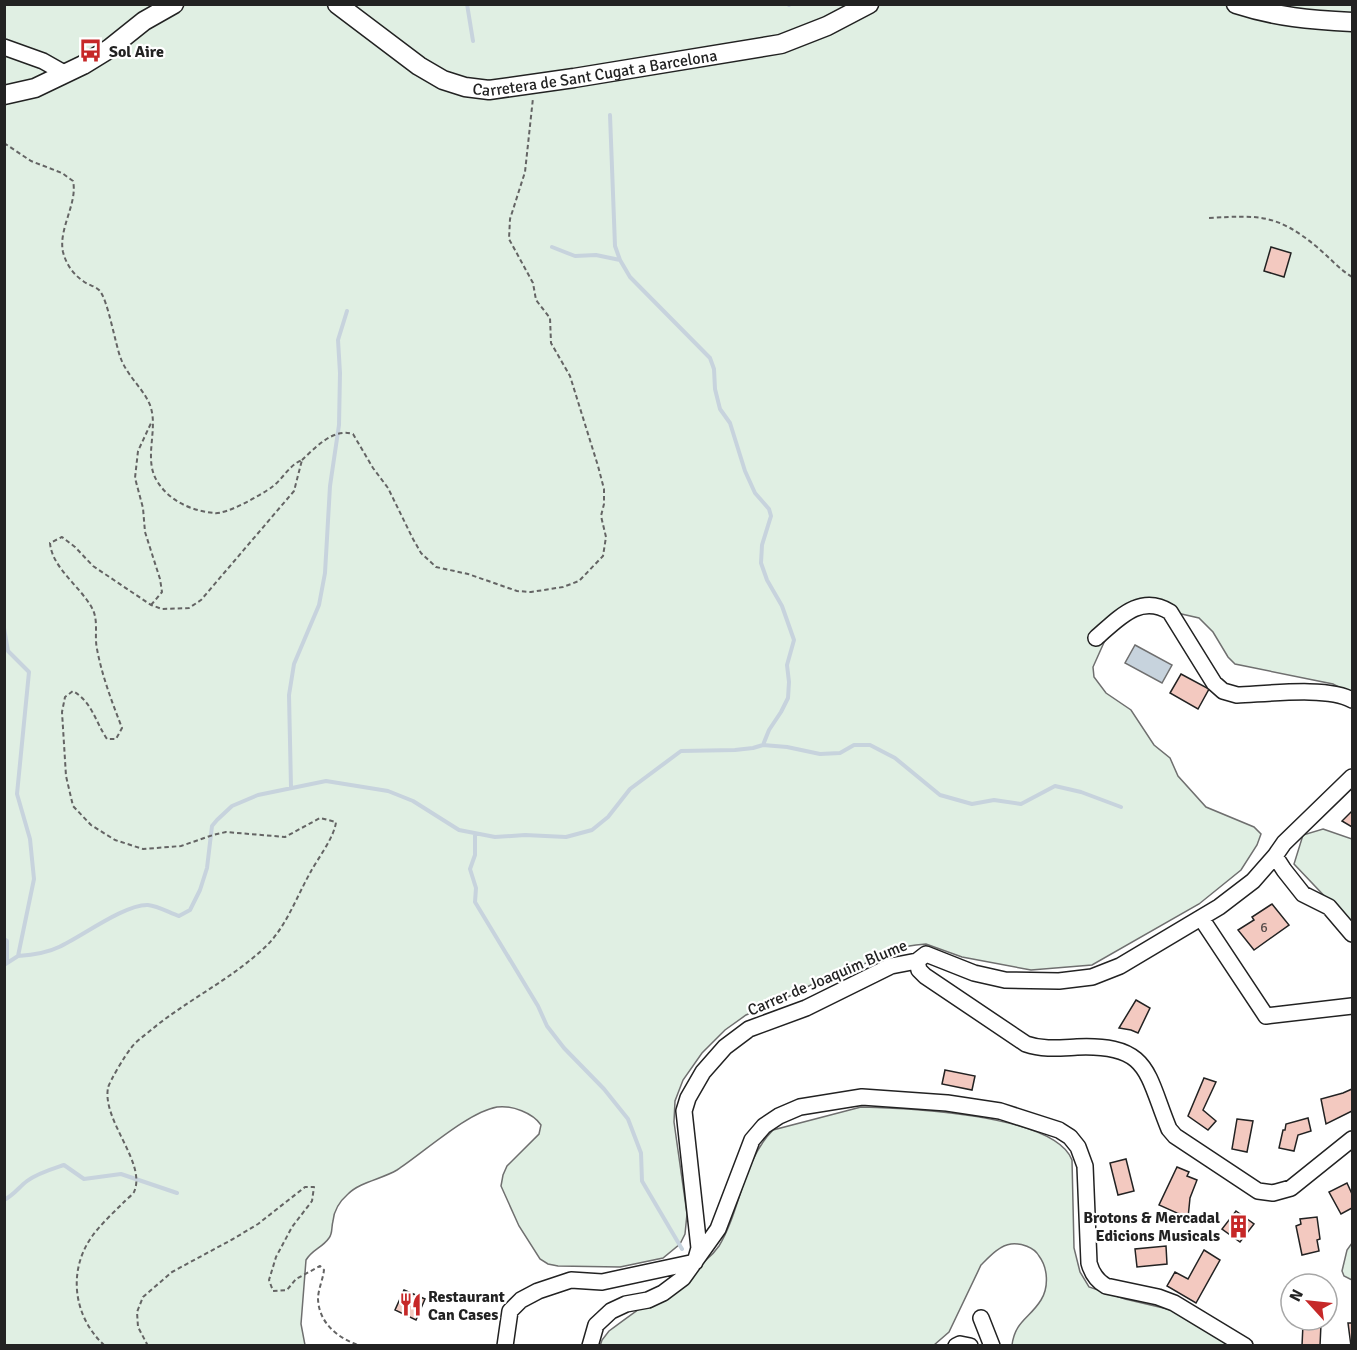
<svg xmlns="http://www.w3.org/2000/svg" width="1357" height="1350" viewBox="0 0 1357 1350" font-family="Signika,sans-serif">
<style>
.green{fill:#e0efe3;stroke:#6f6f6f;stroke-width:1.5}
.water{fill:#c7d3dd;stroke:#6f6f6f;stroke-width:1.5}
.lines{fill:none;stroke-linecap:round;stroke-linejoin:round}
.stream{stroke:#c7d3dd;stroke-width:4}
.building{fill:#f3c9c0;stroke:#222;stroke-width:1.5}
.minor-casing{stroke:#222;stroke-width:18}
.major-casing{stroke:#222;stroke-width:21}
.path{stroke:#646464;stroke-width:2;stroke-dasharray:4.5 3;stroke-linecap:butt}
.minor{stroke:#fff;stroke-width:15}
.major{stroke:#fff;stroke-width:18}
.labels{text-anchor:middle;stroke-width:4.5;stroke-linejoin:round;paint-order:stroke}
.number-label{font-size:14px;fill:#564c4a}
.poi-label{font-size:16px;font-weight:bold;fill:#222;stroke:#fff;text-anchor:start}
.street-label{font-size:16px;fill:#222;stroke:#fff}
</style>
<rect width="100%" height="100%" fill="#fff"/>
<path class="green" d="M5 5H1352V694L1333 684 1235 664 1228 657 1213 632 1199 618 1164 610 1136 612 1106 638 1093 667 1094 677 1106 693 1131 710 1154 745 1170 758 1178 776 1206 807 1254 827 1261 834 1257 845 1241 870 1199 904 1092 965 1031 970 962 957 926 944 916 945 896 948 860 966 830 975 784 999 746 1015 725 1030 702 1053 683 1080 675 1101 674 1122 687 1214 685 1234 680 1244 663 1258 620 1267 558 1266 548 1264 540 1259 519 1226 501 1186 503 1175 507 1166 539 1134 541 1125C533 1113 512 1105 497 1107 468 1112 423 1153 397 1170 382 1179 360 1182 348 1194 340 1201 334 1210 333 1221 331 1228 333 1233 329 1238 322 1248 313 1249 306 1260L301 1324 305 1345 5 1346Z
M1323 829 1352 839V925L1294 864 1303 835Z
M861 1107C905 1108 1055 1114 1072 1160L1074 1248 1080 1272 1089 1287 1125 1299 1172 1310 1234 1345H1012C1015 1321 1030 1318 1041 1300 1049 1287 1048 1268 1039 1256 1034 1247 1021 1243 1011 1244 1000 1245 989 1257 981 1265L949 1332 934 1345 600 1346 602 1340 609 1331C634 1312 659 1295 684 1277 696 1268 710 1259 719 1246 741 1210 742 1161 773 1130Z
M1352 1243V1280L1344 1276 1342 1271 1347 1250Z"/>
<path class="water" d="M1135 645 1172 665 1162 683 1125 663Z"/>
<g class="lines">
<path class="stream" d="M467 4 473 41
M788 4 789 5
M610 115 615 246 620 260
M552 247 575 256 596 255 620 260 630 277 710 358 714 369 715 389 720 409 730 423 745 471 755 493 769 509 771 516 762 545 761 563 767 580 782 606 794 640 787 665 789 682 788 698 781 712 769 730 763 745
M4 628 8 651 29 672 17 794 30 839 34 879 18 956 4 965
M291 787 289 695 294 664 319 605 325 573 330 486 339 425 340 373 338 340 347 311
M475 834V855L470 869 476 888 475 902 538 1006 547 1026 564 1048 604 1089 628 1119 641 1153 642 1181 682 1249
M4 939 7 941V963
M18 956C32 955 47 953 59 947 81 937 125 904 148 905 158 906 170 913 179 916L190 910 200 890 207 868 212 826 217 820 232 806 258 795 326 781 388 791 413 801 459 830 495 837 525 835 566 837 592 830 608 817 630 789 681 751 735 750 753 748 763 745 787 747 820 754 840 753 854 745H870L895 758 940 795 972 804 994 800 1021 804 1055 786 1081 792 1121 807
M4 1200C14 1195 19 1187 27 1181 38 1173 52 1169 64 1165L84 1179 121 1174 177 1193"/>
</g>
<path class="building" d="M1271 247 1291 253 1284 277 1264 271Z
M1181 674 1209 689 1198 709 1170 693Z
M1352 811V827L1342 821Z
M1272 904 1289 925 1254 950 1238 930 1254 920 1252 917Z
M1136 1000 1150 1008 1138 1033 1131 1030 1119 1028Z
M945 1070 975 1076 972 1090 942 1084Z
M1204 1078 1216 1082 1203 1110 1216 1121 1208 1130 1188 1116Z
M1352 1089V1111L1326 1124 1321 1099 1343 1093Z
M1308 1118 1311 1131 1298 1135 1294 1151 1279 1148 1283 1130H1285L1286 1124Z
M1237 1119 1253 1121 1247 1152 1232 1149Z
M1126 1159 1134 1191 1118 1195 1110 1163Z
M1177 1167 1189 1172 1187 1176 1197 1180 1190 1198 1188 1218 1159 1205Z
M1347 1183 1352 1194V1208L1341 1214 1329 1192Z
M1236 1211 1254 1224 1240 1242 1222 1229Z
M1317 1217 1320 1239 1317 1240 1319 1251 1302 1255 1296 1226 1301 1224 1300 1219Z
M1166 1246 1167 1264 1137 1267 1135 1249Z
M1204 1250 1220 1260 1196 1303 1167 1286 1175 1272 1188 1279Z
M404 1290 425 1299 416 1320 395 1310Z
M1348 1323H1352V1346H1351Z
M1303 1324H1321L1320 1346H1302Z"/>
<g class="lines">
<defs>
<path id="minor" d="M4 47 43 61 66 74
M1096 638C1118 619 1140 593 1170 612L1214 683 1223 691 1237 695C1265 694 1330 686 1352 700
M1275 856 1284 870 1303 894 1329 907 1352 934
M1201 918 1266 1016 1352 1006
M917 961 919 970 925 976 1026 1044C1043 1050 1059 1048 1077 1047 1150 1044 1146 1073 1169 1129L1175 1136 1258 1191 1273 1193 1291 1188 1352 1139
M695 1262 699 1248 684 1111 688 1098 703 1072 725 1047 749 1029 806 1008 891 966 917 961 926 954 974 973 1005 980 1059 981 1092 977 1120 966 1219 907 1253 881 1275 856 1284 843 1352 777
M981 1318 992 1346
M505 1346 510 1311 521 1300 538 1291 571 1280 602 1282 695 1262
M590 1346 596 1325 611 1311 626 1304 648 1300 663 1293 683 1278 718 1229 752 1140 764 1126 779 1116 800 1107 862 1097 947 1103 1000 1111 1059 1130 1070 1137 1078 1147 1085 1166 1089 1263C1092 1274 1097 1281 1106 1286L1158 1297 1174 1303 1245 1346
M956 1346 960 1344 970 1346"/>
<g id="major">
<path id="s1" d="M337 4 419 66 443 80 465 87 489 90 574 78 781 44 827 26 869 4"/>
<path d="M1236 4C1276 17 1311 20 1352 22"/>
<path d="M4 95 35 88 83 65 109 49 144 21 174 4"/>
</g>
</defs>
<use href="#minor" class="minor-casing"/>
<use href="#major" class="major-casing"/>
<path class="path" d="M4 143 31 161 62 173 73 181C78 203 58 229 63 252 66 264 73 274 83 281 88 285 95 286 99 290 108 299 115 344 121 359 128 377 143 388 150 405 159 429 143 458 157 481 169 501 192 511 214 513 226 515 261 495 272 487 283 479 289 465 302 460L294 491 201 600 189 608 162 609 151 605 93 566 75 547 62 537 50 543C52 568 80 586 92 608 99 621 94 635 97 649 102 676 112 702 122 728L116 739H107C95 721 92 702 73 691L65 697 62 712 66 776 73 806 91 825 115 840 143 849 181 846 213 835 226 832 285 837 320 818 336 822C334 838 318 858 310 873 295 900 285 930 262 950 228 981 186 1001 151 1030 144 1036 136 1041 131 1048 126 1054 109 1082 108 1088 102 1121 147 1163 134 1192 132 1195 127 1199 124 1202 114 1212 102 1223 93 1235 67 1270 73 1317 105 1346
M1209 218C1259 215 1277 214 1317 247 1329 257 1339 269 1352 277
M302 460C316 447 333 428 353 434L373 468 388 488 413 539 421 553 436 567 468 574 517 591 531 592 563 587 579 581 603 556 606 537 601 516 604 504V489L598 466 570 376 551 343 550 318 536 300 533 283 509 239 510 219 525 172 533 98
M151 605 162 592 160 579 145 532 143 508 135 478 138 451 152 421
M148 1346 138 1327 137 1312 143 1297 172 1272 233 1239 258 1224 305 1187H314L312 1201 292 1227 276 1257 269 1280 273 1291 287 1290 296 1279 320 1266 324 1270C323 1279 318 1290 318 1299 319 1324 339 1339 361 1346"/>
<use href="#minor" class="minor"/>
<use href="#major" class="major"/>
</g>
<defs>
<symbol id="bus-bare" viewBox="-9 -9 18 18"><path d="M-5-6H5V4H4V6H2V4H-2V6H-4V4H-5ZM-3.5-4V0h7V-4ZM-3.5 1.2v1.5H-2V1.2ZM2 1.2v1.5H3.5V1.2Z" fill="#c62828" stroke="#fff" stroke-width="2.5" paint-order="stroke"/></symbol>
<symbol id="building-bare" viewBox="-9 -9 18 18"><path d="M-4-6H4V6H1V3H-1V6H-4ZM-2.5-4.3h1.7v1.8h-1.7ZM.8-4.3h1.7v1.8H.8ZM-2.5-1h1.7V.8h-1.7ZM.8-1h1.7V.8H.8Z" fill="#c62828" stroke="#fff" stroke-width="2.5" paint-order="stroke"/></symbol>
<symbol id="restaurant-bare" viewBox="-9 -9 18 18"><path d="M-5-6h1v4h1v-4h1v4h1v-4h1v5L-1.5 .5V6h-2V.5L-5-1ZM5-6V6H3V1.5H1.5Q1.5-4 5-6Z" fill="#c62828" stroke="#fff" stroke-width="2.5" paint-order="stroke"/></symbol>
</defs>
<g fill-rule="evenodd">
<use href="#bus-bare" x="74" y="34" width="33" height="33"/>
<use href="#building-bare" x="1222" y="1210" width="33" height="33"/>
<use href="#restaurant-bare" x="394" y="1288" width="33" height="33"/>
</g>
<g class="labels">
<g class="number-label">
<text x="1264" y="932">6</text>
</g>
<g class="poi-label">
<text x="109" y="57">Sol Aire</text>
<text x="1220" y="1223" text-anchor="end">Brotons &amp; Mercadal<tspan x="1220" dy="18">Edicions Musicals</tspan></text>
<text x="428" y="1302">Restaurant<tspan x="428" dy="18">Can Cases</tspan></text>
</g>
<g class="street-label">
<text dy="6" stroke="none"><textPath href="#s1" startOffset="285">Carretera de Sant Cugat a Barcelona</textPath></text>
<text transform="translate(827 977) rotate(-23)" y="6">Carrer de Joaquim Blume</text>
</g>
</g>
<rect width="1357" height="1350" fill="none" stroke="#222222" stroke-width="12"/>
<g transform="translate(1309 1302) rotate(297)"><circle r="28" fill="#ffffff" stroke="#a7a7a7" stroke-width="1.5"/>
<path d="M0-4.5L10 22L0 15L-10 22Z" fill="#c62828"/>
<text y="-9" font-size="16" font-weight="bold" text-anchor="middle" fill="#222222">N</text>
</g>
</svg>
